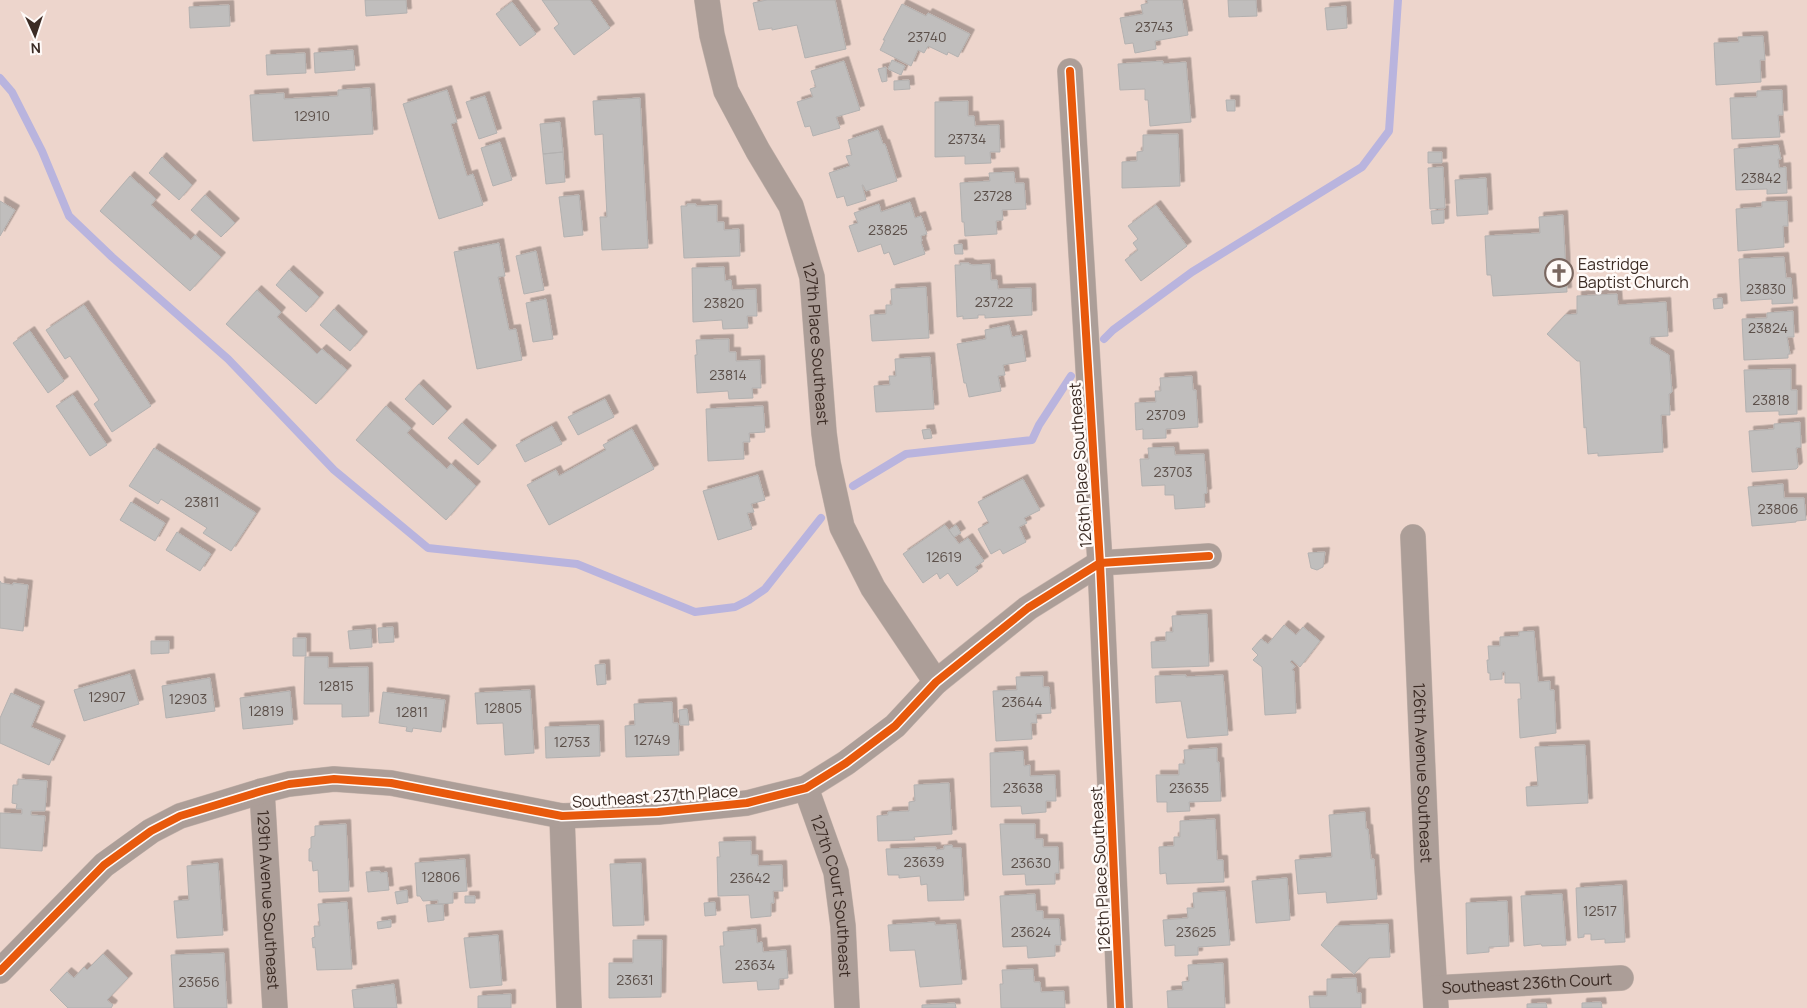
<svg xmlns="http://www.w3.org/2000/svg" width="1807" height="1008" viewBox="0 0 1807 1008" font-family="Manrope,sans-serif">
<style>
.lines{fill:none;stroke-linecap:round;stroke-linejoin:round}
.stream{stroke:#b9b4de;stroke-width:8}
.building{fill:#c0bebd;stroke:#b3b1b0;filter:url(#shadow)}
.minor-casing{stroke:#c7b5ad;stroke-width:26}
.minor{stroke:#ac9e98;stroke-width:25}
.cycleway-casing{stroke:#fffaf8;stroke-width:11}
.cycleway{stroke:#e8590c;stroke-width:8}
.labels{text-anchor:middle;stroke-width:5;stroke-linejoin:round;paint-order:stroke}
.number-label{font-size:14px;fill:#5c504a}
.poi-label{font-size:16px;fill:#3b2b24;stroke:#fffaf8;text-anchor:start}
.street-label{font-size:16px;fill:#3b2b24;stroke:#fffaf8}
</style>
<defs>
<filter id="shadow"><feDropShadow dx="4.5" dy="-4.5" stdDeviation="0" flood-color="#0004"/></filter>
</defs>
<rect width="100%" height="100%" fill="#edd5cc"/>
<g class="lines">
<path class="stream" d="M0 78 12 92 42 151 69 216 112 257 228 359 334 470 428 548 577 564 695 612 735 607 749 600 765 589 821 518
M1104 339 1113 330 1192 272 1362 167 1389 131 1398 0
M853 486 906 454 1032 440 1039 425 1071 376"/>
</g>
<path class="building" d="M365 0H406L407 13 366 16Z
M542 0H590L610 28 574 55 554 28 559 24Z
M767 0H835L846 49 805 58 797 25 772 30V28L759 30 753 3Z
M1147 0H1182L1188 35 1155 41 1156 49 1135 53 1133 43 1125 44 1120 18 1143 14 1141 5 1148 3Z
M1228 0H1256L1257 16 1229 17Z
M512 2 536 34 520 46 496 14Z
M902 4 926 16 928 13 970 34 958 57 948 52 947 55 928 46 924 53 918 50 911 66 880 50 885 40H883Z
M229 5 230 26 190 28 189 7Z
M1346 6 1347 28 1327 30 1325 8Z
M1763 36 1765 60H1760L1761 82 1716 85 1714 43 1739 42 1738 37Z
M353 50 355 70 315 73 314 53Z
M305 53 306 73 267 75 266 55Z
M892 60 905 66 901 75 888 69Z
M844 61 860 110 836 117 840 128 813 136 810 126 805 127 797 102 813 97 810 89 816 87 811 71Z
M1163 61V64L1186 62 1191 122 1150 126 1148 100H1145V89L1120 90 1118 64Z
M886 67 887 81 882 82 878 69Z
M909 80 910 89 894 90V81Z
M370 88 373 134 253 141 250 95 284 93V99L338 96V90Z
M447 90 457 122 451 124 467 176 473 174 483 205 439 219 403 104Z
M1782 90 1783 115H1778L1780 137 1732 139 1730 98 1757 97V91Z
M485 96 497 133 479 139 466 102Z
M640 98 648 248 602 250 600 217H607L603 134 595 135 593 101Z
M1226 100H1235V111H1227Z
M968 101V116H974L975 126 999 125 1000 152H990L991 163 965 164V156L935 157V102Z
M560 122 563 152 543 154 540 124Z
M878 130 883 144H885L897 181 866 191 863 185H862L866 200 847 206 844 196 837 198 829 173 850 166 846 156 852 155 848 140Z
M1178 134 1180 186 1122 188V162L1137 161V152L1143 151V135Z
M500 142 512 180 493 186 481 148Z
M1778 145 1781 159H1778L1779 168 1786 167 1787 193 1767 194V189L1736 190 1734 149Z
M563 152 565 182 546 184 543 154Z
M1428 152H1442V163H1428Z
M162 157 192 185 179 200 149 173Z
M1443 167 1445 208 1430 209 1428 168Z
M1014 172 1015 183H1024L1026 209 1002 210 1003 220 996 221 997 234 965 236 964 222H962L960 183 990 181 989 173Z
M130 176 156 199 151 205 191 240 195 235 221 257 190 291 100 211Z
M1486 178 1488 214 1457 216 1455 180Z
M205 195 235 223 221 237 191 210Z
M579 195 583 235 564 237 559 197Z
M0 201 15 210 0 236Z
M1787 201 1788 226H1783L1784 247 1738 251 1736 209 1762 207V202Z
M910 202 915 218 921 216 927 234 921 236 922 241 921 242 925 254 894 265 889 252 884 254 881 244 858 252 849 226 858 223 854 213 879 204 881 212Z
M687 204H696V206H700L717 205V222H724V230L739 229 740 256 684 258 681 206H687Z
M1156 205 1187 246 1141 281 1125 260 1138 250 1133 243 1138 239 1128 226Z
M1444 210V223L1432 224 1431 211Z
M1563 215 1567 292 1493 296 1491 275H1487L1485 236 1540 233 1539 217Z
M499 243 505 276 498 277 509 330 516 329 522 360 477 369 454 252Z
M962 244 963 254H955L954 245Z
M536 251 544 290 524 294 516 256Z
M1784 257 1786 278H1791L1793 303 1772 304V299L1741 301 1739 259Z
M960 263H969V264L973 265 990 264 991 280H997L998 289 1031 288 1032 315 985 318V315H978V318L963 319V316L957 317 955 265H961Z
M724 267 725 281 731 280 732 290 756 289 757 316H747L748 328 723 329 722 320 693 322 692 268Z
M289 270 319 297 306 312 276 285Z
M926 287 929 338 872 341 870 315 886 314V305H892L891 289Z
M257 290 281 312 277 317 317 354 322 349 347 370 316 404 226 324Z
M1617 294 1618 305 1666 302 1668 336 1650 337V344L1669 355 1672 392 1669 394 1670 415H1661L1663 452 1598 456V453L1588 454 1586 427 1584 428 1580 361H1577L1547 334 1565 315 1577 314V296Z
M1722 298 1723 308 1714 309 1713 299Z
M546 299 553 339 533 342 526 303Z
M84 305 151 406 112 432 94 404 99 400 70 356 65 359 46 330Z
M334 309 363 336 350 351 320 325Z
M1793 311 1794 337H1787L1790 354H1788V358L1744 360 1742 319 1767 318V313Z
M1009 325 1012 337 1022 335 1026 361 1003 365 1005 375 998 376 1001 391 969 397 966 383H964L957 344 986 339 985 330Z
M30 331 64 381 48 393 13 343Z
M729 339V352H736V361L760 360 761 388H752L753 398 729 399 728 391 697 393 695 355H697L696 340Z
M930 357 934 409 876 412 874 386 890 385 889 376H896L895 359Z
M1791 369V390H1797V414L1779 415V411H1775L1746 412 1744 370Z
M1192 376 1193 390H1196L1198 427 1166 429V438L1143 439V429L1136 430 1135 403 1156 402 1155 391H1161L1160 378Z
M419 384 447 411 433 425 405 399Z
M73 395 107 445 90 456 56 406Z
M605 399 614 417 578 435 568 417Z
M386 406 411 428 407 433 447 469 451 464 476 486 446 520 356 440Z
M763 406 765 432 749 433 750 442H743L744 459 708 461 706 409Z
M1800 422 1801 447 1796 448 1798 467 1796 469 1752 472 1749 431 1774 429V424Z
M462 423 492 450 478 465 448 438Z
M552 426 562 444 525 462 516 445Z
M632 429 654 469 549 525 527 485 556 470 559 476 606 450 603 445Z
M930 429 932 438 924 439 922 430Z
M1174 447 1175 455 1204 454 1207 493 1204 494 1205 507 1175 509 1174 495H1165V485L1142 486 1140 459H1149L1148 448Z
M154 448 256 513 231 551 203 533 207 528 161 499 158 504 129 486Z
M758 475 765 500 751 504 754 512 747 513 752 529 718 540 703 491Z
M1023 479 1040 510 1024 518 1027 523 1019 527 1026 542 1003 554 1000 549 991 554 978 529 989 523 978 502Z
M1783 484 1784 498H1804L1806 520 1796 521V522L1752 526 1748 487Z
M131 502 165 523 155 541 120 520Z
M945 525 959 544 968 538 984 561 975 567 978 571 957 586 948 573 940 579 937 573 923 583 903 554Z
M956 525 961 533 954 537 949 530Z
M177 532 211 554 200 571 166 550Z
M1325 552 1323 567 1317 570 1311 568 1308 553Z
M0 581 1 583 13 585V583L28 585 23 631 0 628Z
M1207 614 1209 666 1152 668 1151 642 1166 641V632H1173L1172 616Z
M1284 625 1296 635 1303 627 1320 641 1300 667 1292 660 1290 662 1295 666 1292 670 1294 671 1296 713 1265 715 1262 667 1253 660 1258 655 1252 649 1261 639 1268 644Z
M393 627 394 642 379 643 378 628Z
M371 629 372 647 350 649 348 631Z
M1534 631 1538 682 1550 681V690H1554L1556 733 1520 738 1518 699H1521L1520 683H1505V672H1502V679L1490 680V673H1488L1487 660H1489L1488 646H1500V637L1519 636V632Z
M293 638H306V656H293Z
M151 641H169V653L151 654Z
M305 657H328V668L368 667 369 716 342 717V704H304Z
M605 664 606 684 597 685 595 665Z
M130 674 139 704 84 721 74 690Z
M1186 675V677L1223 675 1228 735 1187 738 1181 701 1156 703 1155 676Z
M1043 676V687H1049L1051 713 1036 714 1037 723H1031L1032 739 996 741 993 691 1017 690 1016 677Z
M210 678 215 711 166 718 162 686Z
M530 690 534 753 505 755 503 723 477 724 475 693Z
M290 691 293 724 243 729 240 698Z
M383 692 445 700 441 732 413 728 412 732 406 731 407 727 379 723Z
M11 693 40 706 31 727 61 740 49 765 0 743V718Z
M672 702 673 723H678L679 755 626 757 625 726 635 725 634 704Z
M687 709 689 725H680L679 710Z
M599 725 600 756 546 758 545 727Z
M1585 745 1588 803 1527 806 1526 787 1538 786 1535 747Z
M1217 748V762H1219L1221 801 1189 802 1190 811 1167 812V802H1157L1156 775H1179V764H1185L1184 750Z
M1023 751 1024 766 1030 765V776L1055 775 1056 801H1046V812L1022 814 1021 806 991 807 990 753Z
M18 779 47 781 45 811H31V815L45 816 42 851 0 848V813L22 814V809H16L17 804 12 803 13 785H18Z
M949 783 952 834 914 837 915 840 878 841 877 816 888 815V812L909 811V802L915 801 914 785Z
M1365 812 1366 829H1368L1371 859H1374L1377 899 1327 903 1326 892 1298 894 1295 860 1332 857 1329 815Z
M1215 819 1217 860H1223L1224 882 1167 884 1166 873 1160 874 1159 847 1174 846V837H1180V821Z
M346 824 349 891 319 892 318 870 313 871 312 861H309V849L311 848V837L315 836V826Z
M1000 824H1035V839H1043V847H1058L1059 873H1055V884L1026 885 1025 874 1003 875Z
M751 841V855H758V866L782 865 783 891H773L774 903H771V916L751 918 749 895 718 896 717 857H720L719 842Z
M952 845 953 848H961L964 900 928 901 927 884 921 885 920 876 899 878V875H888L886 849 936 847V850L944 849V846Z
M465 859 467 891 453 892V903L438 904V900L423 901 420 896H417L415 863Z
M218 863 223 935 177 938 174 901 189 900 187 866Z
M641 863 644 925 613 926 610 864Z
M380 871V873L387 872 389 890 368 892 366 872Z
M1287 878 1290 920 1256 923 1252 881Z
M1622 885 1625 942 1605 943V939L1591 940V934H1584V937L1578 938 1576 888Z
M407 890 408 902 397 904 395 892Z
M1225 891 1230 945 1198 947V955L1175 956V945L1165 946 1163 920 1188 918 1187 908H1194L1193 893Z
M1035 894 1036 911H1043V919H1059L1061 945H1055V956L1028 958 1027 946 1003 947 1000 896Z
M1562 894 1566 945 1542 946 1541 944 1524 946 1521 896Z
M465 896H475V903H465Z
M1507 901 1509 946 1489 947V952L1467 954 1466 903Z
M347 902 352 969 317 970 315 947 313 948 312 938 315 937 314 926H320L318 904Z
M715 902 716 915 705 916 704 903Z
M443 904 444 920 428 922 426 905Z
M391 920V927L378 929 377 922Z
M935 922V925L956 924 962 984 920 987 915 950 890 951 888 925Z
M1388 924 1390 957 1369 958 1354 974 1321 945 1336 926Z
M756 929 757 943 762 942 763 952 786 950 788 978 779 979V989L758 990 757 981 723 983 720 946H724L723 932Z
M498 935 502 985 470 988 464 938Z
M633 940H662L661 997 609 998V963H633Z
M224 953 227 1008H174L171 955Z
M103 954 128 978 107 1000 113 1005 111 1008H68L50 990 67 972 74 978 84 967 87 970Z
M1223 963 1225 1008H1168L1167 991 1183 990 1182 982 1189 981 1188 965Z
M1033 969 1034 982H1040L1041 992 1064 991 1065 1008H1001L1000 984H1003L1002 970Z
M1356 978 1357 993H1361V1008H1310L1309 996H1327V979Z
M394 984 397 1008H354L352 990Z
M511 994V1008H478V996Z
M1601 1002 1602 1008H1582V1003Z
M955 1003 956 1008H922V1005Z
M1546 1003 1547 1008H1527V1004Z"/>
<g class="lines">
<defs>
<g id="minor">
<path id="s1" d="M707 0 712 35 726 91 758 151 791 206 812 277 824 433 828 463 842 527 873 588 936 682"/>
<path d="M1070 71 1100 563 1120 1008"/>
<path id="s2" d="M1413 537 1427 868 1436 1008"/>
<path id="s3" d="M806 788 836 872 843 926 847 1008"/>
<path id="s4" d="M262 791 275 1008"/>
<path d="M562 816 569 1008"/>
<path d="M0 971 104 865 151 831 180 816 262 791 289 784 334 779 391 783 562 816 658 812 747 803 806 788 846 763 895 726 936 682 1028 608 1100 563 1209 556"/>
<path id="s5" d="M1435 988 1621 978"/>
</g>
</defs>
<use href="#minor" class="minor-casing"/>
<use href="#minor" class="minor"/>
<defs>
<path id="cycleway" d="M1070 71 1100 563 1120 1008
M0 971 104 865 151 831 180 816 262 791 289 784 334 779 391 783 562 816 658 812 747 803 806 788 846 763 895 726 936 682 1028 608 1100 563 1209 556"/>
</defs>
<use href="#cycleway" class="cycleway-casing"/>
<use href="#cycleway" class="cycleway"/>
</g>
<defs>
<symbol id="church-ring" viewBox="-11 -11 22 22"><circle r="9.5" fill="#fffaf8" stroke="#79665f" stroke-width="1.5"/><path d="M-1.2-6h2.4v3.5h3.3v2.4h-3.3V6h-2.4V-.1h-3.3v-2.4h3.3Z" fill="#79665f"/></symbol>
</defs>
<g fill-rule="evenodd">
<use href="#church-ring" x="1543" y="257" width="32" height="32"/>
</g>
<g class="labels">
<g class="number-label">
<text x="1154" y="32">23743</text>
<text x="927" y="42">23740</text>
<text x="312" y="121">12910</text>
<text x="967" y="144">23734</text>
<text x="1761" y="183">23842</text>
<text x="993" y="201">23728</text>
<text x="888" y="235">23825</text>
<text x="1766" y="294">23830</text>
<text x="994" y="307">23722</text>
<text x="724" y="308">23820</text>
<text x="1768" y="333">23824</text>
<text x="728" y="380">23814</text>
<text x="1771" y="405">23818</text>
<text x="1166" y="420">23709</text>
<text x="1173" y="477">23703</text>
<text x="202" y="507">23811</text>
<text x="1778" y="514">23806</text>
<text x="944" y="562">12619</text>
<text x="336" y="691">12815</text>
<text x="107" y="702">12907</text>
<text x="188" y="704">12903</text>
<text x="1022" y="707">23644</text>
<text x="503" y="713">12805</text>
<text x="266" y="716">12819</text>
<text x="412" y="717">12811</text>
<text x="652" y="745">12749</text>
<text x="572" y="747">12753</text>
<text x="1023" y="793">23638</text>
<text x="1189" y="793">23635</text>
<text x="924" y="867">23639</text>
<text x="1031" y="868">23630</text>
<text x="441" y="882">12806</text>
<text x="750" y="883">23642</text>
<text x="1600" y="916">12517</text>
<text x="1031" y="937">23624</text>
<text x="1196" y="937">23625</text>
<text x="755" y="970">23634</text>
<text x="635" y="985">23631</text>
<text x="199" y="987">23656</text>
</g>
<g class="poi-label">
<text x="1578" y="270">Eastridge<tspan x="1578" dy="18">Baptist Church</tspan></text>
</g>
<g class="street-label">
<text dy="6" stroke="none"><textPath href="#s1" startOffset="366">127th Place Southeast</textPath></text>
<text transform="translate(1080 465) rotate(-94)" y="6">126th Place Southeast</text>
<text dy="6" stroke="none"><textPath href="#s2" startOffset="236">126th Avenue Southeast</textPath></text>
<text transform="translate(655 796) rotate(-4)" y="6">Southeast 237th Place</text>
<text transform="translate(1100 869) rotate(-93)" y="6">126th Place Southeast</text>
<text dy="6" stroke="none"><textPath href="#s3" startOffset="112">127th Court Southeast</textPath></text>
<text dy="6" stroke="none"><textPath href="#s4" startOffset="109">129th Avenue Southeast</textPath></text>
<text dy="6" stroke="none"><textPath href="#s5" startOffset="92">Southeast 236th Court</textPath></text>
</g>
</g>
<g transform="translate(35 35) rotate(177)" stroke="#fffaf8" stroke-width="4" paint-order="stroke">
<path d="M0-4L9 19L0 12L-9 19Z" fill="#3b2b24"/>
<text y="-8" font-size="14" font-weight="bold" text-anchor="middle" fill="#3b2b24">N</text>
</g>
</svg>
